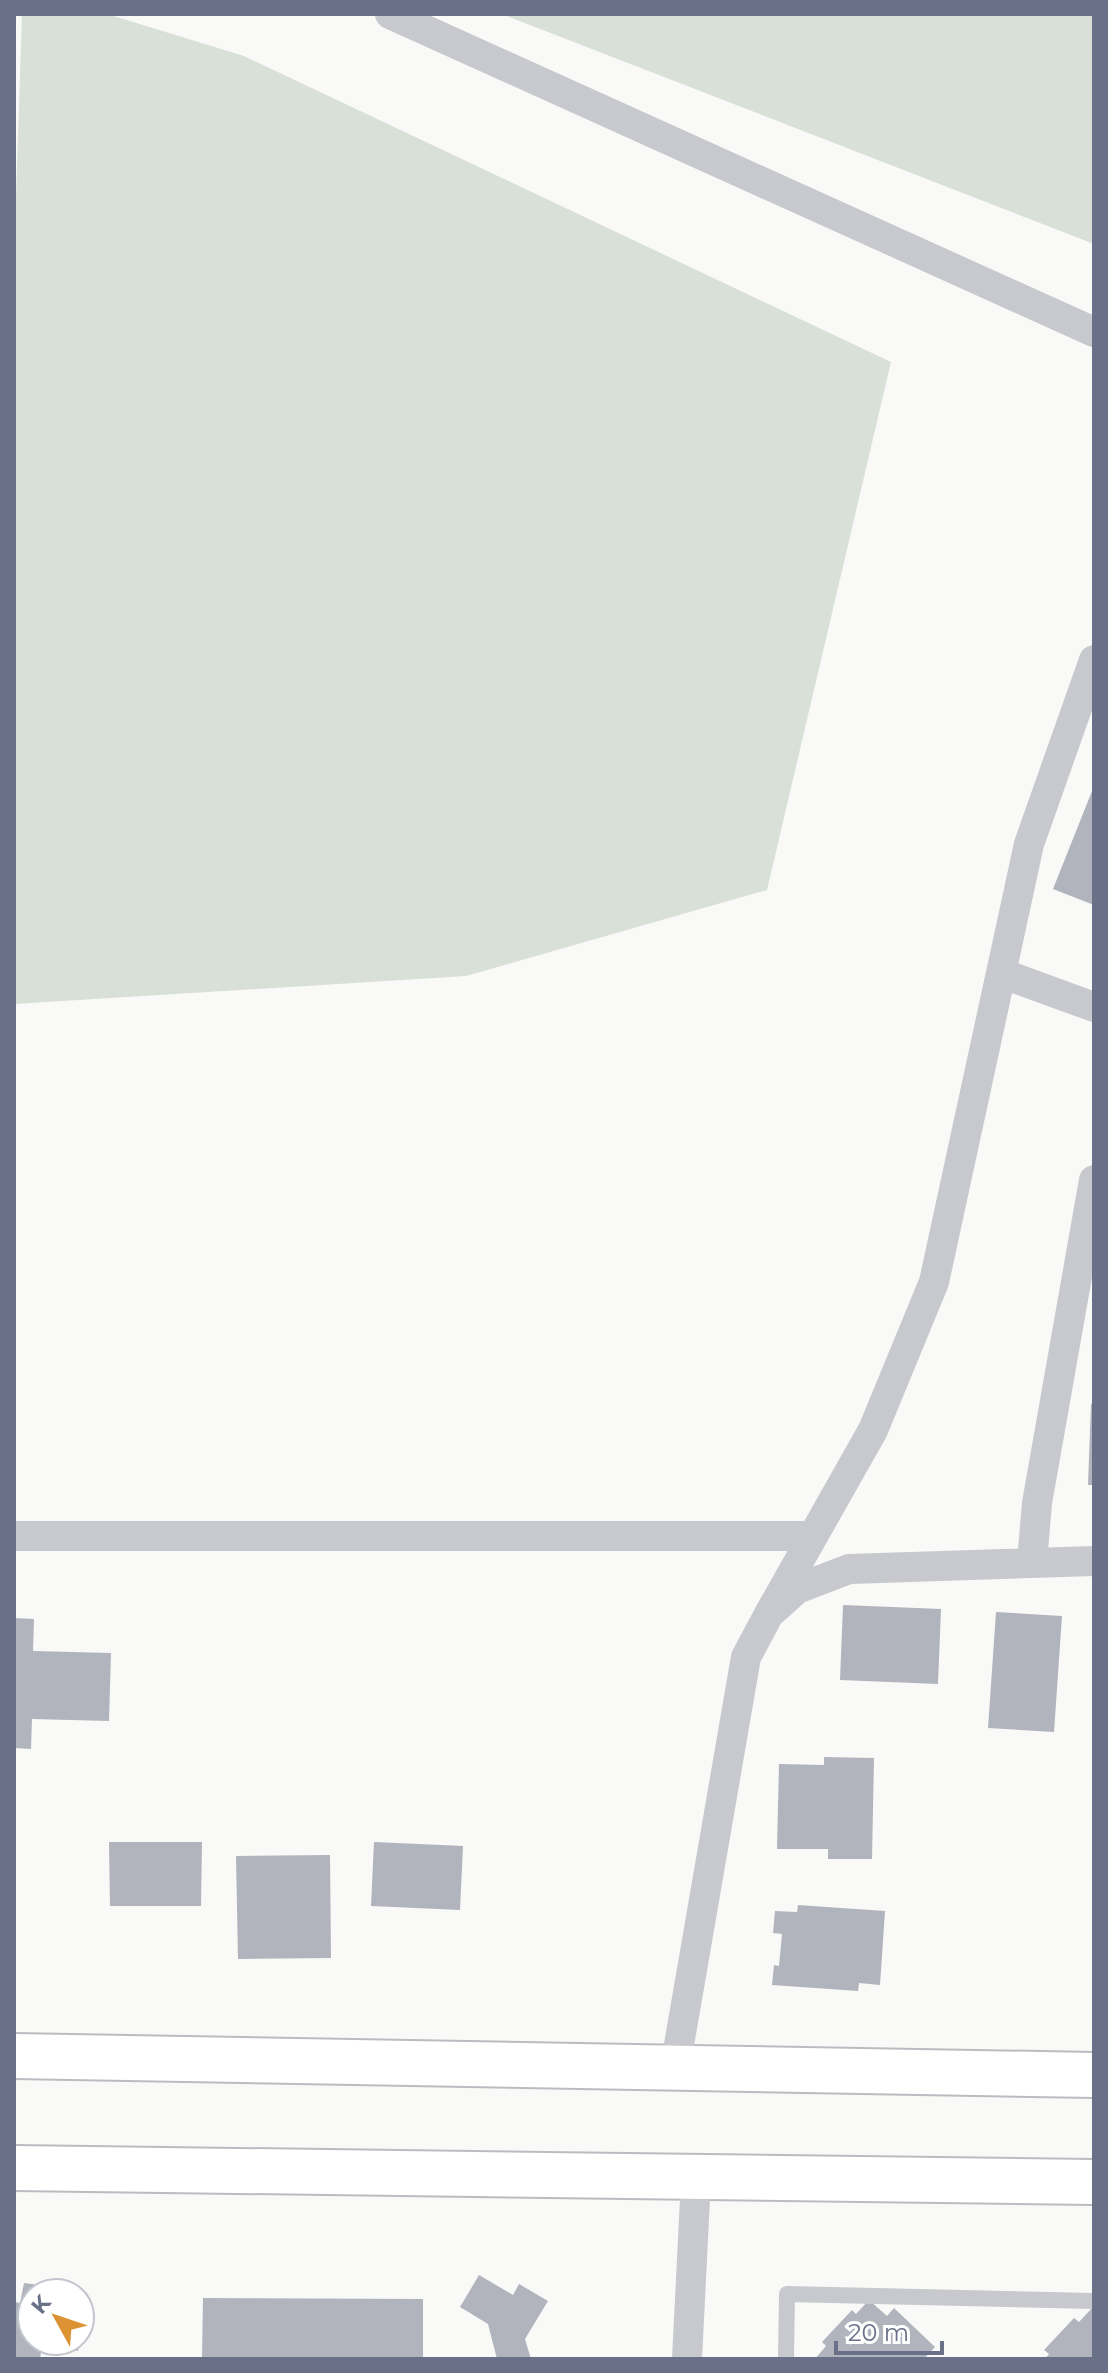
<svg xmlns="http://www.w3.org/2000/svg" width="1108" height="2373" viewBox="0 0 1108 2373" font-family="Montserrat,sans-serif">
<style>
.green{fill:#d9e0d8}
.building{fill:#b1b4bd}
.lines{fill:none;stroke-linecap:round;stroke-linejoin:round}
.primary-casing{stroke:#bbbcc2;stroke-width:48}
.service{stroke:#c8c9ce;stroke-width:16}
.minor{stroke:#c8c9ce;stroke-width:30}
.primary{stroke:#fff;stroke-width:44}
</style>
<rect width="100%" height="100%" fill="#f9f9f7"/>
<path class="green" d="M22 14H107L244 56 891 362 767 890 466 976 14 1004V256Z
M503 14H1094V244L507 16Z"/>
<path class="building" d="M1094 786V905L1053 889Z
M1091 1404H1094V1485H1088Z
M843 1605 941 1609 938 1684 840 1680Z
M996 1612 1062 1616 1054 1732 988 1728Z
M14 1618 34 1619 33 1651 111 1653 109 1721 32 1719 31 1749 14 1748Z
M824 1757 874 1758 872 1859H828V1849H777L779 1764 824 1765Z
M109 1842H202L201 1906H110Z
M374 1842 463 1846 460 1910 371 1906Z
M330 1855 331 1958 238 1959 236 1856Z
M798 1905 885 1911 880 1985 859 1983 858 1991 772 1985 774 1965 779 1966 782 1934 773 1933 775 1911 797 1912Z
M479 2275 513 2295 519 2284 548 2301 525 2339 531 2359H497L488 2324 460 2307Z
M24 2283 70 2289 69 2293H32V2341H80L78 2351 42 2345 40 2359H14V2302L20 2303Z
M203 2298 423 2299V2359H202Z
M80 2299 86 2300 82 2329H80Z
M869 2300 887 2316 894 2308 935 2347 924 2359H815L826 2346 822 2342 852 2310 856 2314Z
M1092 2308 1094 2359H1045L1049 2354 1044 2350 1074 2318 1079 2322Z"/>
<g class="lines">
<defs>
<path id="primary" d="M14 2056 1094 2075
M14 2168 1094 2182"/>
</defs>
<use href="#primary" class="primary-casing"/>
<path class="service" d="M786 2359 787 2294 1094 2301"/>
<path class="minor" d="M390 14 1094 332
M1001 973 1094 1007
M14 1536H813
M1032 1562 1037 1503 1094 1180
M769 1614 873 1430 934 1282 1029 844 1094 660
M675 2068 746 1657 769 1614 797 1589 849 1569 1094 1561
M687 2359 696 2179"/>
<use href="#primary" class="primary"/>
</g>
<rect width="1108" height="2373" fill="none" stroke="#6a7087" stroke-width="32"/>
<g transform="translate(56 2317) rotate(310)"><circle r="38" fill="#ffffff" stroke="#c3c6cf" stroke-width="2"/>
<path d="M0-6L14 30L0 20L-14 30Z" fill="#dd9333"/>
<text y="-12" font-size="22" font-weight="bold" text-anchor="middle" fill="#6a7087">K</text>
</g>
<path d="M836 2341v12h106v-12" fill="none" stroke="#6a7087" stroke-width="4"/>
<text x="848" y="2341" font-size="24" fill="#6a7087" stroke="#ffffff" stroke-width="6" paint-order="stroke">20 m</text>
</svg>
